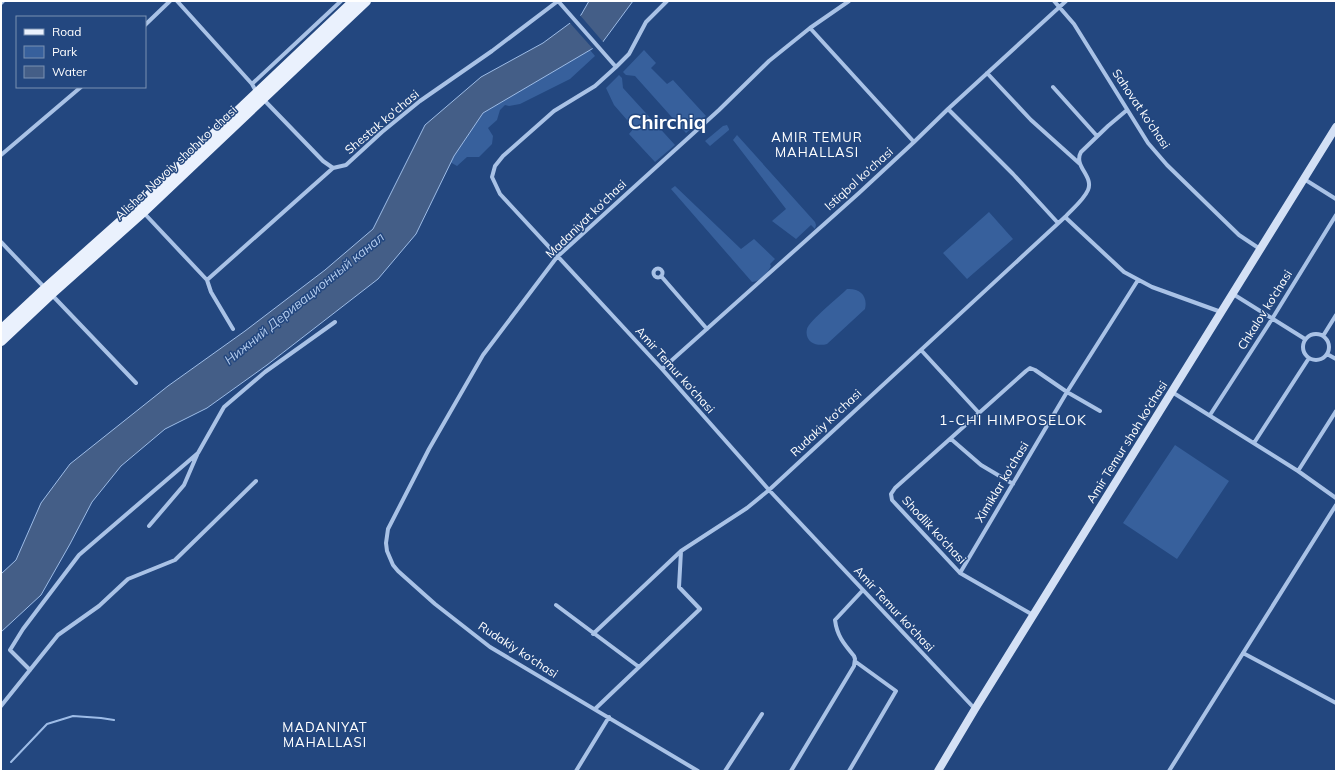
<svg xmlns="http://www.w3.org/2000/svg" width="1337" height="772" viewBox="0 0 1337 772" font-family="Mulish,sans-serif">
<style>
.green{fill:#37609c}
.water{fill:#445e87;stroke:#9dbce7}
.pier{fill:#23477f}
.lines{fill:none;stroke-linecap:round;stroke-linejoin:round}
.stream{stroke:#9dbce7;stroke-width:2}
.street{stroke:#a9c2e6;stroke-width:4}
.secondary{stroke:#d3e0f5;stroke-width:8}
.primary{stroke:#eaf1fd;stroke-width:10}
.labels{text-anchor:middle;stroke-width:3;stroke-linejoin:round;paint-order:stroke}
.street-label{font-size:12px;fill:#fff;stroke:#23477f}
.neighbourhood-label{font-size:13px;letter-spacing:1px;fill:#fff;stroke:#23477f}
.water-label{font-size:13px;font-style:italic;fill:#b4ccee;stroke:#23477f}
.quarter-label{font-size:14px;letter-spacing:1px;fill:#fff;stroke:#23477f}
.town-label{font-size:20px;font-weight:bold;fill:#fff;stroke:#23477f}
</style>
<rect width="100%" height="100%" fill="#23477f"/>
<path class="green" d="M590 50 595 56 570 79 520 104 509 106 505 105 500 110 497 120 488 128 493 136 492 144 479 157H467L457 166 450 162 483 113Z
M644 50 656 63 651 68 667 84 673 80 706 116 686 133 635 76 626 75 623 72Z
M619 75 622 78 623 88 675 145 655 162 629 134 634 128 614 105 606 88Z
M727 125 729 129V130L710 146 705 141 723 126Z
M737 135 815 222 816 225 815 229 811 225 796 239 772 221 786 209 733 140Z
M675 186 741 249 754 239 775 259 770 264 771 266C768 273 759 282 752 282L671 189Z
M989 212 1013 239 967 279 943 253Z
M847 289C860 288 868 296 865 309L827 344C817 347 804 342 807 329 809 321 839 297 847 289Z
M1175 445 1229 481 1177 559 1123 523Z"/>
<path class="water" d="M589 1H633L602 43 483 113 454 156 416 234 378 279 267 365 207 408 165 429 121 466 92 502 70 544 41 595 1 632V574L16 560 41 503 70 464 168 386 245 331 325 270 373 229 425 125 481 77 543 43 581 15Z"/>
<path class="pier" d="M579 14 604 43 603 45 594 50 569 22Z"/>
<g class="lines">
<path class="stream" d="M11 762 47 724 73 716 101 718 114 720"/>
<path class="street" d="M177 1 252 84 257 93
M558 1 616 67 595 86 554 111 503 156 495 166 492 177 500 194 662 369 769 490 975 709
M1054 1 1074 24 1148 143 1167 165 1239 235 1260 249
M1 3 3 1
M145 25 170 1
M810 28 914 142
M616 67 629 54 646 22 667 1
M987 73 1031 120 1080 164
M252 84 341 1
M1053 87 1097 136
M264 100 323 161 333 168
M948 109 1013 174 1058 223
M1 155 81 87
M1304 179 1336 199
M143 212 207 280 211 292 233 329
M1065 217 1124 272 1152 287 1221 312
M1 242 45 288
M653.5 273a4.5 4.5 0 1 1 9 0a4.5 4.5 0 1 1-9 0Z
M661 276 707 329
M207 280 333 168 346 165 382 132 420 101 492 51 558 1
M51 294 136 383
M1233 294 1305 339
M1303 347a13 13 0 1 1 26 0a13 13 0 1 1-26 0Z
M1323 336 1336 315
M921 350 979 413
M1327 354 1336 359
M662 369 859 193 914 142 948 109 1066 1
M1172 392 1298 471 1336 498
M1210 415 1272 319 1336 215
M951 439 981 465 1013 484
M1254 443 1309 358
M1298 471 1336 411
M149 526 184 485 197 455
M960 573 1067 392 1138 280
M556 605 639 667
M1033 615 960 573 892 500 891 494 895 488 1026 371 1030 368 1035 370 1067 392 1100 411
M593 634 681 551 747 508 769 490 1065 217C1072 209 1083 201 1088 190 1094 176 1073 166 1081 152L1108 126 1127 110
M1243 653 1336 703
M30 670 10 650 23 629 79 555 198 453 224 407 265 372 335 322
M1 706 58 635 99 606 128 579 175 560 256 481
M595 709 700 609 679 587 681 551
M576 771 609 717
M698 771 490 647 435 604 398 571 393 565 387 551 386 543 388 529 429 449 483 355 557 257 719 110 769 61 810 28 849 1
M725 771 762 714
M791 771 854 666 855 659 854 656C844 644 837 636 835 620L863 590
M849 771 896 691 856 662
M1169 771 1336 505"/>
<path class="secondary" d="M938 771 975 709 1336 127"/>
<path class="primary" d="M1 330 46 288 138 206 354 1
M1 341 51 294 143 212 366 1"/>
</g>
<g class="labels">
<g class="street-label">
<text transform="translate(1141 109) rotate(56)" y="4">Sahovat ko‘chasi</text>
<text transform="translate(382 122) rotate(-40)" y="4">Shestak ko'chasi</text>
<text transform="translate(176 163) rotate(-43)" y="4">Alisher Navoiy shoh koʻchasi</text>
<text transform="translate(859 179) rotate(-42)" y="4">Istiqbol ko‘chasi</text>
<text transform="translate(586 219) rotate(-44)" y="4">Madaniyat ko‘chasi</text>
<text transform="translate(1265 310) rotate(-58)" y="4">Chkalov ko‘chasi</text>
<text transform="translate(675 370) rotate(48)" y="4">Amir Temur ko‘chasi</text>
<text transform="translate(826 423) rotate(-43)" y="4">Rudakiy ko‘chasi</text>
<text transform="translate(1127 442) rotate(-58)" y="4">Amir Temur shoh ko‘chasi</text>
<text transform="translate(1002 482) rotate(-59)" y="4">Ximiklar ko‘chasi</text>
<text transform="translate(934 530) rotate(47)" y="4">Shodlik ko‘chasi</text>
<text transform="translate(894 609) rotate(47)" y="4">Amir Temur ko‘chasi</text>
<text transform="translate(518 650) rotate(33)" y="4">Rudakiy ko‘chasi</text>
</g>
<g class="neighbourhood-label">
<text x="817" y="142">AMIR TEMUR<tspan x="817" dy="15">MAHALLASI</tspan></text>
<text x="325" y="732">MADANIYAT<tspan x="325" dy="15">MAHALLASI</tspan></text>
</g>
<g class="water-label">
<text transform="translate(304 298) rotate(-39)" y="5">Нижний Деривационный канал</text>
</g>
<g class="quarter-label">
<text x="1013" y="425">1-CHI HIMPOSELOK</text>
</g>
<g class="town-label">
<text x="667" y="129">Chirchiq</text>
</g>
</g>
<rect width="1337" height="772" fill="none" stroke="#ffffff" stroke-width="4"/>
<rect x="16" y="16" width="130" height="72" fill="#23477f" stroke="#7b91b2"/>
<rect x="24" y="29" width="20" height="6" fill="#eaf1fd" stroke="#7b91b2"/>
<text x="52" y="36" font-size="12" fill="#ffffff">Road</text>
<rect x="24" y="46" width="20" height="12" fill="#37609c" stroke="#7b91b2"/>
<text x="52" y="56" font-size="12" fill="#ffffff">Park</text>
<rect x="24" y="66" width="20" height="12" fill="#445e87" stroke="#7b91b2"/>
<text x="52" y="76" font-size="12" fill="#ffffff">Water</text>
</svg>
